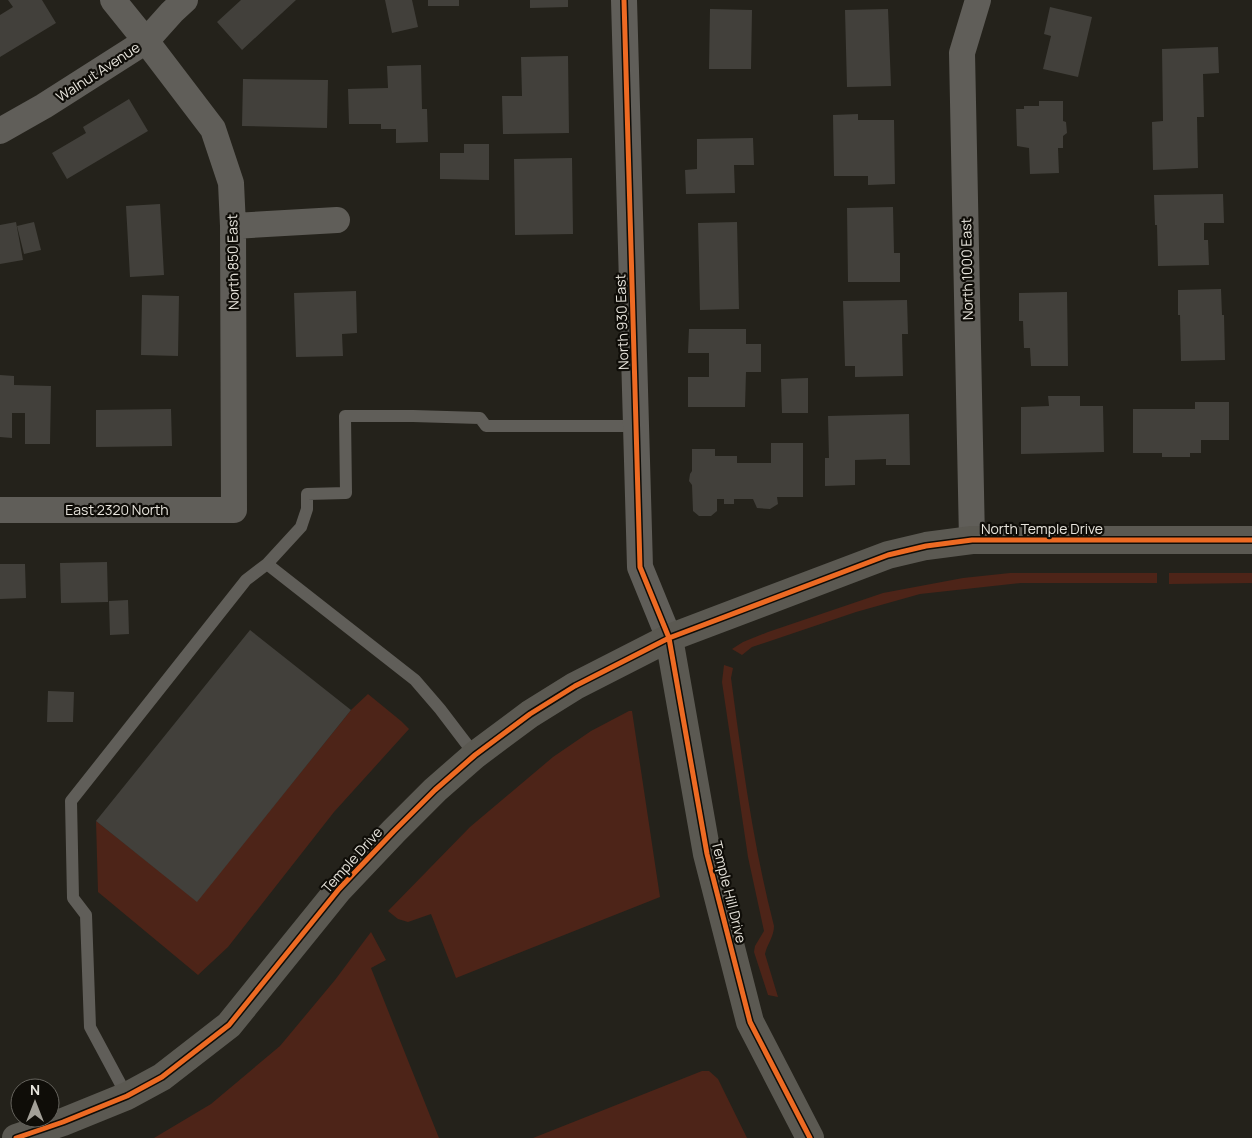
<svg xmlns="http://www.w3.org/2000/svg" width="1252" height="1138" viewBox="0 0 1252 1138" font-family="Manrope,sans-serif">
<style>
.green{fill:#4d2418}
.building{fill:#42403b}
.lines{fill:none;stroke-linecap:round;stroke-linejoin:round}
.lane{stroke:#605e59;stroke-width:12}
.street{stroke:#605e59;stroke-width:26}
.secondary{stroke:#5b5952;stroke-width:28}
.cycleway-casing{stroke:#0f0d08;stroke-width:8}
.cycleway{stroke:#ed6a23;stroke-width:5}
.labels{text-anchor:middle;stroke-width:4.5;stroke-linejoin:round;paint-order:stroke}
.street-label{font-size:14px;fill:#e7e4dc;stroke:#0f0d08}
</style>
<rect width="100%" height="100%" fill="#24221b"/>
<path class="green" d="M1010 573H1157V583H1021L920 594 856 612 752 647 742 655 732 649 743 642 768 632 883 593 963 578Z
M1169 573H1252V583L1169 584Z
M724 665 733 668 731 678C742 761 753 845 774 926 774 937 767 944 765 954L778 997 768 995 754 952 755 946 764 931 748 857 722 682Z
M368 694 401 721 409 729 334 812 228 947 198 975 98 892 96 821 197 901 351 710Z
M629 711H632L660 897 456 978 431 914 408 922 398 919 388 911 470 827 553 757 591 731Z
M371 932 386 960 371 968 439 1138H154L211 1104 280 1046 335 980Z
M702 1071H709L718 1079 747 1138H533Z"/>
<path class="building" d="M8 0H42L56 23 0 57V15L13 7Z
M241 0H296L242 50 217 22Z
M385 0H412L418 27 392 33Z
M428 0H459V6H428Z
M530 0H568V7L530 8Z
M1050 7 1092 17 1078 77 1043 69 1051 36 1044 34Z
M710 9 752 10 751 69H709Z
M888 9 891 86 847 87 845 10Z
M1218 47 1219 73 1203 74 1204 117H1197L1198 168 1153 170 1152 122 1163 121 1162 49Z
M568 56 569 133 503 134 502 96H522L521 57Z
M421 65 422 109H427L428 142 396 143V129H381V124H349L348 89 388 88 387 66Z
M243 79 328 80 327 128 242 126Z
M129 99 148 131 67 179 52 153 86 133 83 127Z
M1039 101H1063V121L1066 122 1067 133 1063 136V148H1058L1059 173 1030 174 1029 148 1017 146 1016 109H1024V106H1039Z
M858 114V120H894L895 184 868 185V176H834L833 115Z
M753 138 754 165H734L735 193 686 194 685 170 697 169V139Z
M464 144H489V180L440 179V153H464Z
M572 158 573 234 515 235 514 159Z
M1223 194 1224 223H1204V240H1208L1209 265 1158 266 1157 225H1155L1154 195Z
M160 204 164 275 130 277 126 206Z
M893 207 894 253H900V282H848L847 208Z
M16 222 23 260 0 264V225Z
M34 222 41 250 24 254 17 226Z
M737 222 739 309 700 310 698 223Z
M1221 289 1222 315H1224L1225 360 1181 361 1180 315H1178V290Z
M356 291 357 333 342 334 343 356 296 357 294 293Z
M1067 292 1068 366H1031L1030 348H1024L1023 321H1019V293Z
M142 295 179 296 178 356 141 355Z
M907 300 908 334H902L903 376 855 377V366H845L843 301Z
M689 329H746V344H761V372H746L745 407H688V377H709V353H688Z
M0 375 14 376V385L51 386 50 444H25V413H12V438L0 437Z
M808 378V413H782L781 379Z
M1048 396H1080V406H1103L1104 452 1021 454V407L1049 406Z
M1195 402H1229V440H1201V453H1190V457H1162V453H1133V409H1195Z
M171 409 172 446 96 447V410Z
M909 414 910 465H886V459L855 460V485L825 486V458H829L828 416Z
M771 443H803V497H777L778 504 770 509 757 508 753 499H734V504H724V499H717V511L711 516H699L693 511 692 485 689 481 690 474 692 471V449H715V456H737V463H771Z
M107 562 108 602 61 603 60 563Z
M0 564H25L26 598 0 599Z
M128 600 129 634 110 635 109 601Z
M250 630 351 710 197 902 96 821Z
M48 691 74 692 73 722H47Z"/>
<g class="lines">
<path class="lane" d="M267 564 415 680 440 709 475 755
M127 1096 90 1027 86 915 73 898 71 801 246 580 267 564 301 527 307 509V494L346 493 345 416H413L480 418 486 426H636"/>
<path class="street" d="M624 0 640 567 669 638
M0 131 44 106 146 41 172 12 185 0
M233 226 337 220
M0 510H234L233 226 231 183 213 129 146 41 113 0
M972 540 962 53 978 0"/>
<path class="secondary" d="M669 638 707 854 750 1022 810 1138
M16 1138 63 1122 127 1096 162 1077 229 1025 339 889 394 831 435 790 475 755 530 714 575 686 669 638 888 555 926 546 972 540H1252"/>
<defs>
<path id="cycleway" d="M624 0 640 567 669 638 707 854 750 1022 810 1138
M16 1138 63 1122 127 1096 162 1077 229 1025 339 889 394 831 435 790 475 755 530 714 575 686 669 638 888 555 926 546 972 540H1252"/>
</defs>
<use href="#cycleway" class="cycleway-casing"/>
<use href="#cycleway" class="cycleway"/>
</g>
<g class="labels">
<g class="street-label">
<text transform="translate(98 72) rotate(-33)" y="5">Walnut Avenue</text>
<text transform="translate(233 262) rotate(-91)" y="5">North 850 East</text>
<text transform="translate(967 269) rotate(-91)" y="5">North 1000 East</text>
<text transform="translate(622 322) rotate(-92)" y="5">North 930 East</text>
<text x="117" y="515">East 2320 North</text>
<text x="1042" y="534">North Temple Drive</text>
<text transform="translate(352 860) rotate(-48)" y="5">Temple Drive</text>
<text transform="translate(729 892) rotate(76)" y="5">Temple Hill Drive</text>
</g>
</g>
<g transform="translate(35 1103)"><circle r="24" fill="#0f0d08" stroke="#65635d"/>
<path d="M0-4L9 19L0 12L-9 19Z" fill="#a3a098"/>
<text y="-8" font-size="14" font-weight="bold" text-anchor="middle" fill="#e7e4dc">N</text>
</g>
</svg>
